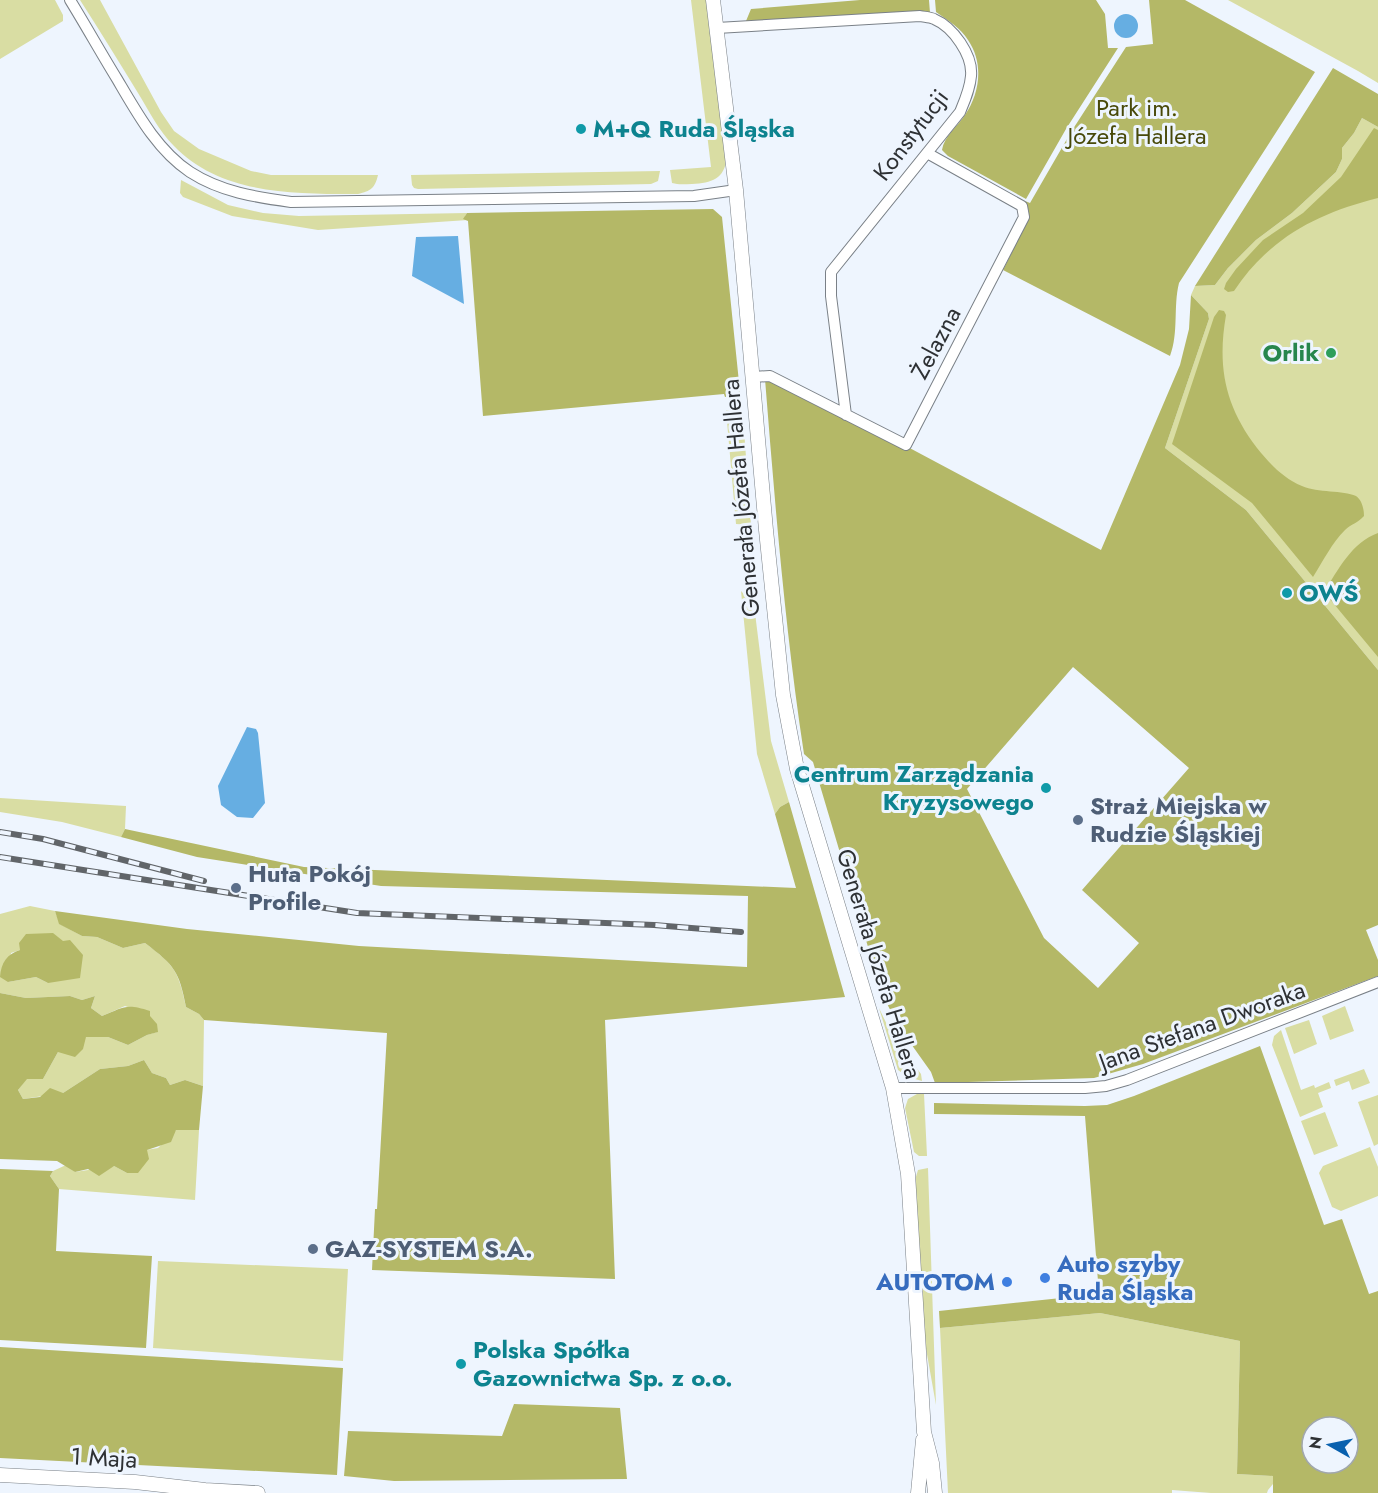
<svg xmlns="http://www.w3.org/2000/svg" width="1378" height="1493" viewBox="0 0 1378 1493" font-family="Jost,sans-serif">
<style>
.green{fill:#d9dda3;fill-rule:evenodd}
.forest{fill:#b4b867;fill-rule:evenodd}
.water{fill:#66aee2}
.lines{fill:none;stroke-linecap:round;stroke-linejoin:round}
.minor-casing{stroke:#7a8087;stroke-width:12}
.tertiary-casing{stroke:#7a8087;stroke-width:15}
.minor{stroke:#fff;stroke-width:10}
.tertiary{stroke:#fff;stroke-width:14}
.rail-casing{stroke:#616569;stroke-width:6}
.rail{stroke:#eef5fe;stroke-width:4;stroke-dasharray:11;stroke-linecap:butt}
.culture-dot{fill:#0f9aa8;stroke:#eef5fe;stroke-width:2}
.leisure-dot{fill:#2e9e5b;stroke:#eef5fe;stroke-width:2}
.service-dot{fill:#5c6f8a;stroke:#eef5fe;stroke-width:2}
.shop-dot{fill:#3f7fe0;stroke:#eef5fe;stroke-width:2}
.labels{text-anchor:middle;stroke-width:6;stroke-linejoin:round;paint-order:stroke}
.park-label{font-size:24px;fill:#484909;stroke:#eef5fe}
.culture-label{font-size:24px;font-weight:bold;fill:#0d838f;stroke:#eef5fe;text-anchor:start}
.street-label{font-size:24px;fill:#2e3134;stroke:#eef5fe}
.leisure-label{font-size:24px;font-weight:bold;fill:#27864d;stroke:#eef5fe;text-anchor:end}
.service-label{font-size:24px;font-weight:bold;fill:#4e5e75;stroke:#eef5fe;text-anchor:start}
.shop-label{font-size:24px;font-weight:bold;fill:#366cbe;stroke:#eef5fe;text-anchor:start}
</style>
<rect width="100%" height="100%" fill="#eef5fe"/>
<path class="green" d="M0 0H55L63 15V21L0 59Z
M80 0H100L161 112 174 131 199 149 251 171 271 175H378C375 188 371 191 358 194 295 194 221 195 174 146 159 131 149 111 138 93 119 62 100 31 80 0Z
M691 0H708L727 158C724 179 712 183 692 184 685 184 679 185 672 183L670 170 711 167Z
M1228 0H1378V83L1358 71Z
M1362 118 1378 127V670L1246 510 1165 448 1209 319 1208 313 1191 295 1195 286 1215 285 1228 268 1256 240 1292 213 1336 172 1342 159V148L1354 133Z
M660 171 658 181 651 184 418 189 414 188 412 185 411 175Z
M181 180 228 205 263 213 299 216 467 213 465 216 468 220 318 230 232 216 183 197 180 193Z
M726 410H738L743 416 751 525 736 524Z
M741 591 754 605 771 741 789 802 780 807 775 814 757 754Z
M0 798 126 806 125 829 121 837 62 822 0 812Z
M30 906 55 911 60 924 82 936 97 937 123 948 145 943C175 966 178 970 186 1007L199 1014 204 1020 203 1086 185 1080 170 1085 166 1078 152 1073 144 1060 128 1066 100 1069 63 1093 23 1099 18 1090 26 1079H43L58 1052 86 1037H108L128 1045 147 1035 157 1032C156 1015 139 1012 125 1006L102 1016 91 1008 95 996 82 1000 70 996 26 998 0 993V914ZM20 950 48 983 36 977 8 982 11 953Z
M1345 1006 1354 1031 1330 1040 1322 1016Z
M879 1008 891 1033 921 1074 922 1081 908 1077 898 1070Z
M1309 1020 1317 1044 1294 1054 1285 1028Z
M1281 1030 1301 1090 1314 1085 1315 1088 1329 1082 1331 1088 1318 1093 1323 1107 1300 1117 1272 1045 1274 1036Z
M1364 1069 1370 1083 1352 1090 1349 1081 1336 1086 1334 1080Z
M917 1094H924L927 1156H919L914 1152 905 1108 908 1099Z
M1378 1095V1144L1374 1146 1358 1102Z
M1325 1112 1338 1146 1314 1155 1301 1121Z
M176 1130H199L195 1200 59 1189 50 1176 53 1171 66 1165 75 1172 114 1166 127 1173 146 1150 158 1148Z
M1370 1147 1378 1167V1196L1341 1211 1332 1207 1319 1173 1323 1166Z
M928 1168 936 1405 925 1343 915 1180 918 1170Z
M158 1261 348 1269 343 1361 153 1348Z
M1100 1313 1240 1341 1237 1474 1273 1476V1484L1268 1490 1267 1493H1211L1172 1490V1493H948L940 1328Z"/>
<path class="forest" d="M860 0H929L930 13 746 21 751 9Z
M935 0H1096L1105 14 1108 48H1118L1066 129 1026 199 948 156 942 150C944 136 958 126 965 115 980 93 984 63 968 40 961 28 947 20 936 12Z
M1149 0H1185L1315 72 1179 283C1173 307 1179 332 1170 356L1003 270 1028 220 1029 212 1025 201 1030 203 1071 132 1126 47 1153 44Z
M1333 68 1378 94V127L1362 118 1354 133 1342 148V159L1336 172 1292 213 1256 240 1228 268 1215 285 1195 286Z
M1374 128 1378 130V198C1318 213 1269 238 1234 291L1228 292 1224 289 1226 283 1236 269 1263 240 1303 213 1341 177Z
M713 209 722 217 740 392 736 395 725 397 724 394 483 416 468 221 463 219 467 213Z
M1191 295 1208 313 1209 319 1165 448 1246 510 1378 670V925L1366 930 1378 960V976L1143 1064 1094 1078 935 1083 931 1072 899 1027 882 994 813 762 804 754C785 629 775 504 765 379L904 445 1101 550 1180 365 1189 329ZM1073 667 1189 768 1082 890 1139 943 1098 988 1044 938 967 789Z
M1219 310 1224 311 1226 315C1217 367 1225 406 1257 448 1270 464 1283 478 1302 486 1318 493 1343 490 1356 496 1362 500 1364 509 1364 516 1358 523 1351 524 1345 530 1332 543 1323 561 1313 577L1252 503 1172 444 1214 317Z
M1378 533V657L1324 592C1338 570 1352 542 1378 533Z
M789 802 845 997 605 1020 615 1279 372 1270 375 1209H377L387 1033 204 1020 199 1014 186 1007C179 971 175 966 145 943L123 948 97 937 82 936 59 924 55 911 187 929 359 946 747 967 748 896 381 886 197 857 121 837 125 829 304 867 796 888 775 814 780 807Z
M53 933 63 941 70 940 83 955 80 978 48 983 36 977 8 982 0 977C1 963 7 954 20 950L19 943 26 934Z
M0 993 26 998 70 996 82 1000 95 996 91 1008 102 1016C124 1007 126 1003 150 1011V1016L157 1024 158 1032 147 1035 128 1045 108 1037H86L83 1049 75 1057 58 1052 43 1079H27L18 1090 23 1099 40 1097 50 1088 63 1093 100 1069 128 1066 144 1060 152 1073 166 1078 170 1085 185 1080 203 1086 199 1130H176L171 1142 147 1150 149 1159 138 1173H127L114 1166 99 1176 88 1169 75 1172 57 1161 0 1159Z
M1260 1046 1324 1225 1342 1219 1369 1294 1378 1291V1493H1273V1476L1237 1474 1240 1341 1100 1313 940 1328 939 1311 1099 1294 1085 1116 934 1114V1103L1085 1106 1107 1105 1134 1096ZM1312 1427H1348V1463H1312Z
M0 1169 53 1171 50 1176 59 1189 56 1251 152 1256 146 1348 0 1340Z
M0 1347 343 1368 337 1475 0 1458Z
M514 1404 620 1408 627 1479 394 1481 344 1476 348 1431 502 1436Z"/>
<path class="water" d="M1114 26a12 12 0 1 1 24 0a12 12 0 1 1-24 0Z
M458 236 464 304 412 276 416 237Z
M247 727 256 729 258 733 265 803 253 818 237 817 221 805 218 786Z"/>
<g class="lines">
<defs>
<path id="minor" d="M70 0C86 26 101 53 117 79 137 113 157 150 190 172 221 192 255 197 291 202L694 196 736 190
M717 28 920 16C924 17 930 17 934 19 953 27 973 55 971 76 970 89 965 100 960 112L831 272V296L846 415
M753 377 770 376 906 445 1024 217 1022 206 927 153
M893 1088H1085L1106 1086 1127 1080 1378 982"/>
<path id="tertiary" d="M713 0 736 190 766 530 783 695 797 769 893 1088 908 1174 924 1432 932 1463 935 1493
M0 1475 135 1482 205 1490 258 1493
M918 1493 923 1440"/>
</defs>
<use href="#minor" class="minor-casing"/>
<use href="#tertiary" class="tertiary-casing"/>
<use href="#minor" class="minor"/>
<use href="#tertiary" class="tertiary"/>
<defs>
<path id="rail" d="M0 832 43 839 204 881
M0 857 357 913 654 925 741 932"/>
</defs>
<use href="#rail" class="rail-casing"/>
<use href="#rail" class="rail"/>
</g>
<g class="culture-dot">
<circle cx="581" cy="129" r="6"/>
<circle cx="1287" cy="593" r="6"/>
<circle cx="1046" cy="788" r="6"/>
<circle cx="461" cy="1364" r="6"/>
</g>
<circle class="leisure-dot" cx="1331" cy="353" r="6"/>
<g class="service-dot">
<circle cx="1078" cy="820" r="6"/>
<circle cx="236" cy="888" r="6"/>
<circle cx="313" cy="1249" r="6"/>
</g>
<g class="shop-dot">
<circle cx="1045" cy="1278" r="6"/>
<circle cx="1007" cy="1282" r="6"/>
</g>
<g class="labels">
<g class="park-label">
<text x="1137" y="116">Park im.<tspan x="1137" dy="28">Józefa Hallera</tspan></text>
</g>
<g class="culture-label">
<text x="593" y="137">M+Q Ruda Śląska</text>
<text x="1299" y="601">OWŚ</text>
<text x="1034" y="782" text-anchor="end">Centrum Zarządzania<tspan x="1034" dy="28">Kryzysowego</tspan></text>
<text x="473" y="1358">Polska Spółka<tspan x="473" dy="28">Gazownictwa Sp. z o.o.</tspan></text>
</g>
<g class="street-label">
<text transform="translate(911 135) rotate(-53)" y="8">Konstytucji</text>
<text transform="translate(936 343) rotate(-62)" y="8">Żelazna</text>
<text transform="translate(741 498) rotate(-95)" y="8">Generała Józefa Hallera</text>
<text transform="translate(879 964) rotate(73)" y="8">Generała Józefa Hallera</text>
<text transform="translate(1202 1026) rotate(-20)" y="8">Jana Stefana Dworaka</text>
<text transform="translate(104 1458) rotate(3)" y="8">1 Maja</text>
</g>
<g class="leisure-label">
<text x="1319" y="361">Orlik</text>
</g>
<g class="service-label">
<text x="1090" y="814">Straż Miejska w<tspan x="1090" dy="28">Rudzie Śląskiej</tspan></text>
<text x="248" y="882">Huta Pokój<tspan x="248" dy="28">Profile</tspan></text>
<text x="325" y="1257">GAZ-SYSTEM S.A.</text>
</g>
<g class="shop-label">
<text x="1057" y="1272">Auto szyby<tspan x="1057" dy="28">Ruda Śląska</tspan></text>
<text x="995" y="1290" text-anchor="end">AUTOTOM</text>
</g>
</g>
<g transform="translate(1330 1445) rotate(279)"><circle r="28" fill="#eef5fe" stroke="#a1a7ad" stroke-width="1.5"/>
<path d="M0-4.5L10 22L0 15L-10 22Z" fill="#0860ae"/>
<text y="-9" font-size="16" font-weight="bold" text-anchor="middle" fill="#2e3134">N</text>
</g>
</svg>
